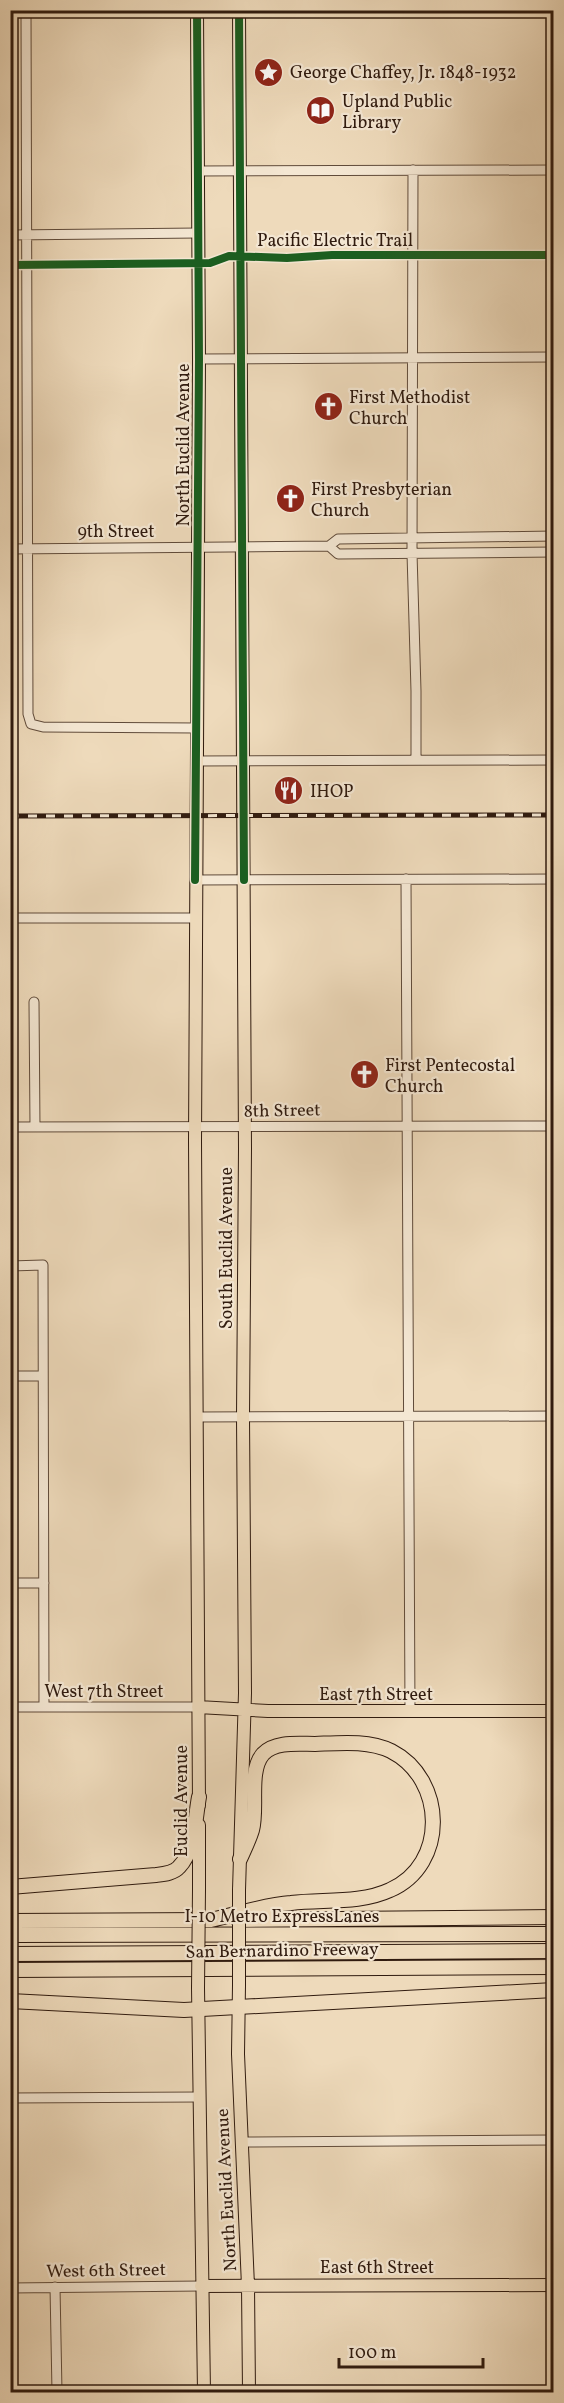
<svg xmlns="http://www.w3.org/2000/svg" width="564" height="2403" viewBox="0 0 564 2403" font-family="Vollkorn,serif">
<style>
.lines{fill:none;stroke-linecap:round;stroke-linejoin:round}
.minor-casing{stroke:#604b3a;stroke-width:11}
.major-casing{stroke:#301b0f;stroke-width:14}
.highway-casing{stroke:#301b0f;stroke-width:16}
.minor{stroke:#f4e7d3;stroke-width:9}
.major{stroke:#eedabb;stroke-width:12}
.highway{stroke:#eedabb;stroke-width:14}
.rail-casing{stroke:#301b0f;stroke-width:5}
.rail{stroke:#f4e7d3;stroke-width:3;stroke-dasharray:9;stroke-linecap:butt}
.major-bridge-casing{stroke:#301b0f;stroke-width:14;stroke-linecap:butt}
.major-bridge{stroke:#eedabb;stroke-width:12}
.cycleway-casing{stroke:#f4e7d3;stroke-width:11}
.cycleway{stroke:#1b5e20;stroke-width:8}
.labels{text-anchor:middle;stroke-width:4.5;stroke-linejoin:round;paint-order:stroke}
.poi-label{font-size:18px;fill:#301b0f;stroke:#f4e7d3;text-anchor:start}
.street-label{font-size:18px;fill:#301b0f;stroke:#f4e7d3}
</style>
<rect width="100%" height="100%" fill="#eedabb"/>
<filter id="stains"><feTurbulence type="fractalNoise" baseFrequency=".00333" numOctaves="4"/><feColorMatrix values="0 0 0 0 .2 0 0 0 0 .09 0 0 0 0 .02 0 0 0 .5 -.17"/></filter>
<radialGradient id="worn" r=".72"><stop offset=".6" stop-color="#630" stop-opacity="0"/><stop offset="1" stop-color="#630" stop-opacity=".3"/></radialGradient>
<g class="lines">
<defs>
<path id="minor" d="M26 10 28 714 31 724 43 727 196 728
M413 170 412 553 416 691V760
M197 171 554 170
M10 235 198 233
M199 359 554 357
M329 546 338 554 554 552
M10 549 329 546 338 539 554 536
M196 761 554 760
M406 879 410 1712
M195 880 554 879
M10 918H195
M34 1002 35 1127
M10 1127 554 1126
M10 1266 43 1265 44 1707
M10 1376H43
M198 1417 554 1416
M10 1583H44
M10 1707H198
M10 2098 199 2097
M242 2142 554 2140
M55 2287 57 2392
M10 2288 201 2286"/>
<path id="major" d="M197 10 199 359 195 1141 199 1805
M198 1707 268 1711H554
M199 1890V1825
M239 1890 245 1693 243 1417 245 1148 239 10
M239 1985 238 2054 248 2286 249 2392
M198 1988 204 2392
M201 2286 554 2285"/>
<path id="highway" d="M10 1887 156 1875C164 1874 174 1873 179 1867 195 1851 195 1818 199 1797
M211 1920C237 1914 264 1905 291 1903 323 1899 360 1904 390 1890 448 1865 446 1779 391 1751 368 1740 340 1743 315 1744 299 1744 275 1741 263 1754 248 1771 258 1809 252 1830 249 1840 244 1850 240 1859
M238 1920 554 1917
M10 1921 209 1920
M10 1935 554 1934
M10 1954 554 1951
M10 1970 554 1967
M10 2001 184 2010 554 1990"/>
</defs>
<use href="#minor" class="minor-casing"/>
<use href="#major" class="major-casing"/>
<use href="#highway" class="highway-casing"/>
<use href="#minor" class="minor"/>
<use href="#major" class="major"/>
<use href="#highway" class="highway"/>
<defs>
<path id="rail" d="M10 816 554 815"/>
</defs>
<use href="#rail" class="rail-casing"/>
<use href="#rail" class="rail"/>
<defs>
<path id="major-bridge" d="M239 1985V1890
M198 1988 199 1890"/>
</defs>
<use href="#major-bridge" class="major-bridge-casing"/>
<use href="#major-bridge" class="major-bridge"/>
<defs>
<path id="cycleway" d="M239 10 244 880
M10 265 210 263 229 256 287 258 332 255H554
M195 880 199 359 197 10"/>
</defs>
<use href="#cycleway" class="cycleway-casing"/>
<use href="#cycleway" class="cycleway"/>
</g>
<defs>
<symbol id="sight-disc" viewBox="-11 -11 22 22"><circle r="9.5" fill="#8f2418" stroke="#f4e7d3"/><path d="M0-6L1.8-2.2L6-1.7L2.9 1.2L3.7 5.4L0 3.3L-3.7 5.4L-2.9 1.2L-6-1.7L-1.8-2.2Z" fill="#fff"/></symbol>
<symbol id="library-disc" viewBox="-11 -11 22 22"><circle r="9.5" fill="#8f2418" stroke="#f4e7d3"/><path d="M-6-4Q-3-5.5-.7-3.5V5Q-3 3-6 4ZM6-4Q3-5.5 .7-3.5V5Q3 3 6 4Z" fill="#fff"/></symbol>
<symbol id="church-disc" viewBox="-11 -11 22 22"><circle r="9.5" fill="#8f2418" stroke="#f4e7d3"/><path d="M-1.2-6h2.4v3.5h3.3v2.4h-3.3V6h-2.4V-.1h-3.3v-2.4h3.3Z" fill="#fff"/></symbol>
<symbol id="restaurant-disc" viewBox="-11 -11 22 22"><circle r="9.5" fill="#8f2418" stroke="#f4e7d3"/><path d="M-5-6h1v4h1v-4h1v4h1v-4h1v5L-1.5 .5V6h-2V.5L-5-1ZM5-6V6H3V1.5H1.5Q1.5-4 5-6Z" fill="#fff"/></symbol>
</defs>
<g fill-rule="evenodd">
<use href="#sight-disc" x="252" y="56" width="33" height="33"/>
<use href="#library-disc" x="304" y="94" width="33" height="33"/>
<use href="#church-disc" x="312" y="390" width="33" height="33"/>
<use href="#church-disc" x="274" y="482" width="33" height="33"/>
<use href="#restaurant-disc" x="272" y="774" width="33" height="33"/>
<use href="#church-disc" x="348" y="1058" width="33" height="33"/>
</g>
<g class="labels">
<g class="poi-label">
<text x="290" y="78">George Chaffey, Jr. 1848-1932</text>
<text x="342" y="107">Upland Public<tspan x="342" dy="21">Library</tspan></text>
<text x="349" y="403">First Methodist<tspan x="349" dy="21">Church</tspan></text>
<text x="311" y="495">First Presbyterian<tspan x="311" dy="21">Church</tspan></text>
<text x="310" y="797">IHOP</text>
<text x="385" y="1071">First Pentecostal<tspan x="385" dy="21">Church</tspan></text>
</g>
<g class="street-label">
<text x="335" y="246">Pacific Electric Trail</text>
<text transform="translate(183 445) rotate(-90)" y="6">North Euclid Avenue</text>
<text x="116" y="537">9th Street</text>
<text transform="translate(282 1110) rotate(-1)" y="6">8th Street</text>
<text transform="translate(226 1248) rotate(-90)" y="6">South Euclid Avenue</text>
<text x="104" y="1697">West 7th Street</text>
<text x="376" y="1700">East 7th Street</text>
<text transform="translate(181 1801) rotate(-90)" y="6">Euclid Avenue</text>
<text x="282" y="1922">I-10 Metro ExpressLanes</text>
<text transform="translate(282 1950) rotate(-1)" y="6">San Bernardino Freeway</text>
<text transform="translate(226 2190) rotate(-93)" y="6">North Euclid Avenue</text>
<text x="377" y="2273">East 6th Street</text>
<text transform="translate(106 2270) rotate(-1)" y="6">West 6th Street</text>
</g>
</g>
<rect width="564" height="2403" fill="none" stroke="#eedabb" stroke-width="36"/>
<rect x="12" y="12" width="540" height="2379" fill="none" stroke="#301b0f" stroke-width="3"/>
<rect x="18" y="18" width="528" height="2367" fill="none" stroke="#301b0f" stroke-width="1.5"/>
<path d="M339 2358v9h144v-9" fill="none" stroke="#301b0f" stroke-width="3"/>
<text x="348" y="2358" font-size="18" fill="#301b0f" stroke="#f4e7d3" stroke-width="4.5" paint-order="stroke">100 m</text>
<rect width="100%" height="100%" filter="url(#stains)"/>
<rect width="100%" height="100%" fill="url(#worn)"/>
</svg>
